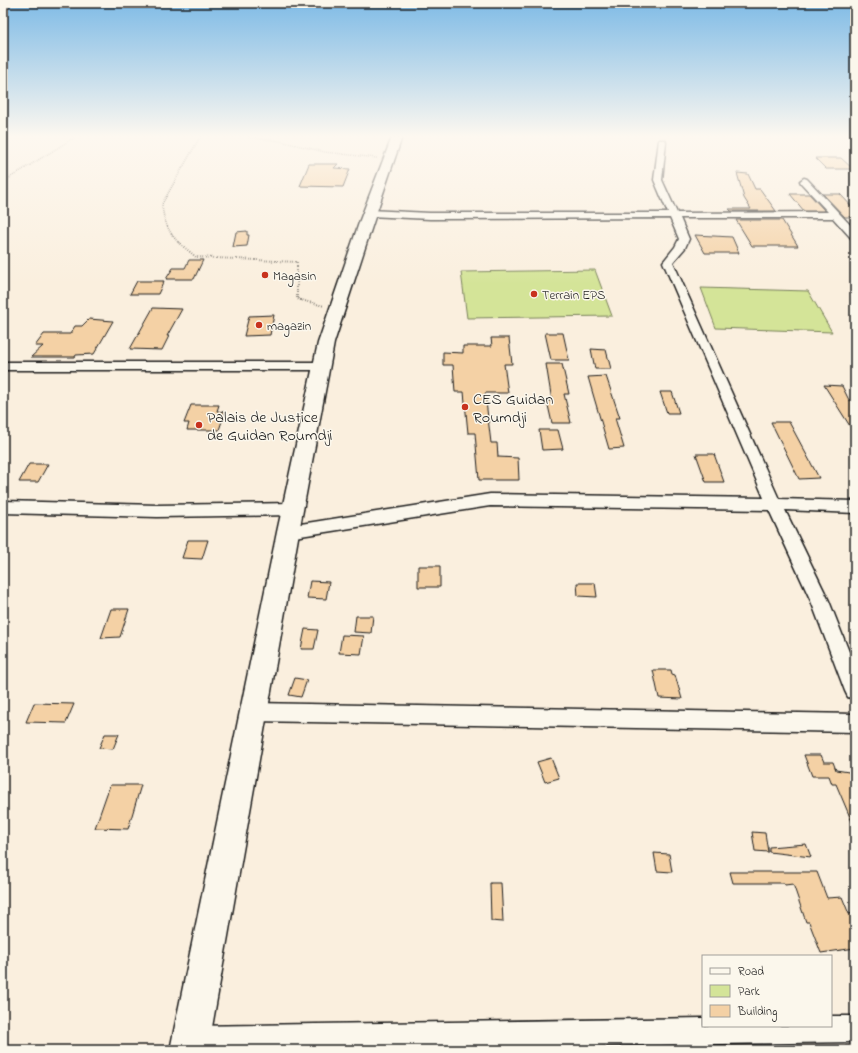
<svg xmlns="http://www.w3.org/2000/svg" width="858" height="1053" viewBox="0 0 858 1053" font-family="'Indie Flower',sans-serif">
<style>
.green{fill:#d4e498;stroke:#78805a}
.building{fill:#f4d1a5;stroke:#1c1c1c}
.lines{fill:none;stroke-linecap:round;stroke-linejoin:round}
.minor-casing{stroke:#1c1c1c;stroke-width:3}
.highway-casing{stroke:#1c1c1c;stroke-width:3}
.path-far1{stroke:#1c1c1c;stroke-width:1.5;stroke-dasharray:0.5 1.5;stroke-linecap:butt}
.path{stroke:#1c1c1c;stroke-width:2;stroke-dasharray:0.5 2;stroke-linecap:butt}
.minor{fill:#fbf7ec;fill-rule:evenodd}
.highway{fill:#fbf7ec;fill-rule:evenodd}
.poi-dot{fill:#c8321e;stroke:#fbf7ec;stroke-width:1.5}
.labels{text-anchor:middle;stroke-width:3;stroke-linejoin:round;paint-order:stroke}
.far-poi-label{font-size:13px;fill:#1c1c1c;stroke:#fbf7ec;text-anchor:start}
.poi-label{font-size:16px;fill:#1c1c1c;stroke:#fbf7ec;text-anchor:start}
</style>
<rect width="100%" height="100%" fill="#faefde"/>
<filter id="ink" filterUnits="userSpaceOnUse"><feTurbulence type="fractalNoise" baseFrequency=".025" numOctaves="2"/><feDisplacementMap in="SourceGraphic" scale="8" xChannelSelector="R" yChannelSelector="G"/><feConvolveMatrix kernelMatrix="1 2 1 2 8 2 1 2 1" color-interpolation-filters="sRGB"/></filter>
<g filter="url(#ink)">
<path class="green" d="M595 270 612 316 467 318 461 272Z
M701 288 808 291 832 332 716 328Z"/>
<path class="building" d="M815 158H841L853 169H826Z
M309 164H338L334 168 350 169 343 187 300 186Z
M737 173 748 174 755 189H760L776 211H731L729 209H751L744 198Z
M790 194H809L825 211H804Z
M823 194H840L855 210V217H845Z
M736 220H782L798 246H752Z
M247 231V235H249L247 246 233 247 236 232Z
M695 235 732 237 739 253H705Z
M189 260H203L194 279H166L173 268H185Z
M137 281H164L158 294H130Z
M153 308 182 309 167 336H169L162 350 130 349Z
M274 315 270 335 244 336 249 316Z
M89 319 113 321 94 354 76 355 75 357H31L43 346H35L44 334H70L75 326H82Z
M545 333H563L569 360H551Z
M491 338H509L512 364H504L508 393H485L491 443H497L498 457 518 458 519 480H479L475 433H468L464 392H455L453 365H443V352L463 353V346H492Z
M591 349 606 350 611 369H595Z
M546 364H562L569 394H564L571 423H552L547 401H552Z
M606 376 620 418H615L624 448 609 449 588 377Z
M824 385 842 386 849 400H852L855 406V434Z
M660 392H672L679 413H667Z
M191 405H219L217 411 225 412 219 430H187L189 423H184Z
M771 422H789L819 478 799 479Z
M539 430H558L563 449 542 450Z
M696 454H714L724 482H706Z
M29 464H48L38 482H19Z
M188 540H208L202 559 182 558Z
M418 566H440V587H418Z
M310 581 329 582 326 599 307 598Z
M577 583H595L597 597 578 596Z
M111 609H129L120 637 101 638Z
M356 616H373L371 633 354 632Z
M305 629 318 630 314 649H301Z
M342 635 364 636 361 654 339 653Z
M653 670H671L672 674 675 675 682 699 659 698Z
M295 678 307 680 301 697 289 695Z
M34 703 74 704 66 723 26 722Z
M105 734H119L113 749 99 748Z
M804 755H821L824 762H833L836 770 855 773V829L836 784H832L829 776H812Z
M551 758 559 778 545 782 537 762Z
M110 785H141L128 829 95 828Z
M752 832 765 833 768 852 755 851Z
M806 844 811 857 769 852V847Z
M654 853 669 854 672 872 657 871Z
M730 872H817L827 898 842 897 849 914 855 913V948L821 953 809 922H806L793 884 785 885 784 883H733Z
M490 883H501L503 922 491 921Z"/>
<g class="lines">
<defs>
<path id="minor" d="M659 140H665L666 142 662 180 677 213 828 212 801 183 800 181 804 178 807 179 855 230V239L851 238 833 218H680L689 239 685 248 673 262 779 499 855 501V513L785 510 829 601 855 667V700L848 697 845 691 811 601 769 510 490 506 288 538 282 536 280 532 282 528 288 526 490 494 764 498 663 262 675 247 679 239 670 218 430 219 369 216 364 213 369 210 430 213H668L654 180Z
M3 362H322L326 363 328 366 326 369 322 370H3Z
M3 501 157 505 292 503 298 505 300 509 298 513 292 515 157 517 3 513Z
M253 703 855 714V732L253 721 246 718 243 712 246 706Z
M831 1016H855V1042L345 1050H185L182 1048 178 1039 182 1030 191 1026 703 1018V1026H831Z"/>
<path id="highway" d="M392 137H402L374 220 334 343 299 532 208 1050H170L277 532 318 343 360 220Z"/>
</defs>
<use href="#minor" class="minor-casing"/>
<use href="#highway" class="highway-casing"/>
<path class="path-far1" d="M248 137 280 141 325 152 377 158
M3 182 75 137
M179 243C168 232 163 219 162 204L200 137"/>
<path class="path" d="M178 242 196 257 297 262V299L324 306"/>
<use href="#minor" class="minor"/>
<use href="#highway" class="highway"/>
</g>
</g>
<linearGradient id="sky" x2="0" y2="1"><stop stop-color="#7fbbe6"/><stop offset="0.48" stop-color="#fdf8f0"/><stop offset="1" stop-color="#fdf8f0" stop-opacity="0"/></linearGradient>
<rect width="858" height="284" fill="url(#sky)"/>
<g class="poi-dot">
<circle cx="265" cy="275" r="4"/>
<circle cx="534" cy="294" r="4"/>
<circle cx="259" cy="325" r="4"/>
<circle cx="465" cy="407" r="4"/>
<circle cx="199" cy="425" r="4"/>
</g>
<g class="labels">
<g class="far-poi-label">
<text x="273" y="280">Magasin</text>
<text x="542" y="299">Terrain EPS</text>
<text x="267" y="330">magazin</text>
</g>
<g class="poi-label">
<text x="473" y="404">CES Guidan<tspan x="473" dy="18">Roumdji</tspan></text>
<text x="207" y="422">Palais de Justice<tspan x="207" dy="18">de Guidan Roumdji</tspan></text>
</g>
</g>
<rect width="858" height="1053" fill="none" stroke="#fbf7ec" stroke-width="16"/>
<rect x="8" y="8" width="842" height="1037" fill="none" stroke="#1c1c1c" stroke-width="1.5" filter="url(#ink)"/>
<rect x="702" y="955" width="130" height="72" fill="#fbf7ec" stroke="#a29f99"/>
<rect x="710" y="968" width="20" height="6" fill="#fbf7ec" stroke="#a29f99"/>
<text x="738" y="975" font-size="12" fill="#1c1c1c">Road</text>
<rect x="710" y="985" width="20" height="12" fill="#d4e498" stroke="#a29f99"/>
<text x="738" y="995" font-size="12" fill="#1c1c1c">Park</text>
<rect x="710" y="1005" width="20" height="12" fill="#f4d1a5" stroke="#a29f99"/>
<text x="738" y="1015" font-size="12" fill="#1c1c1c">Building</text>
</svg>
